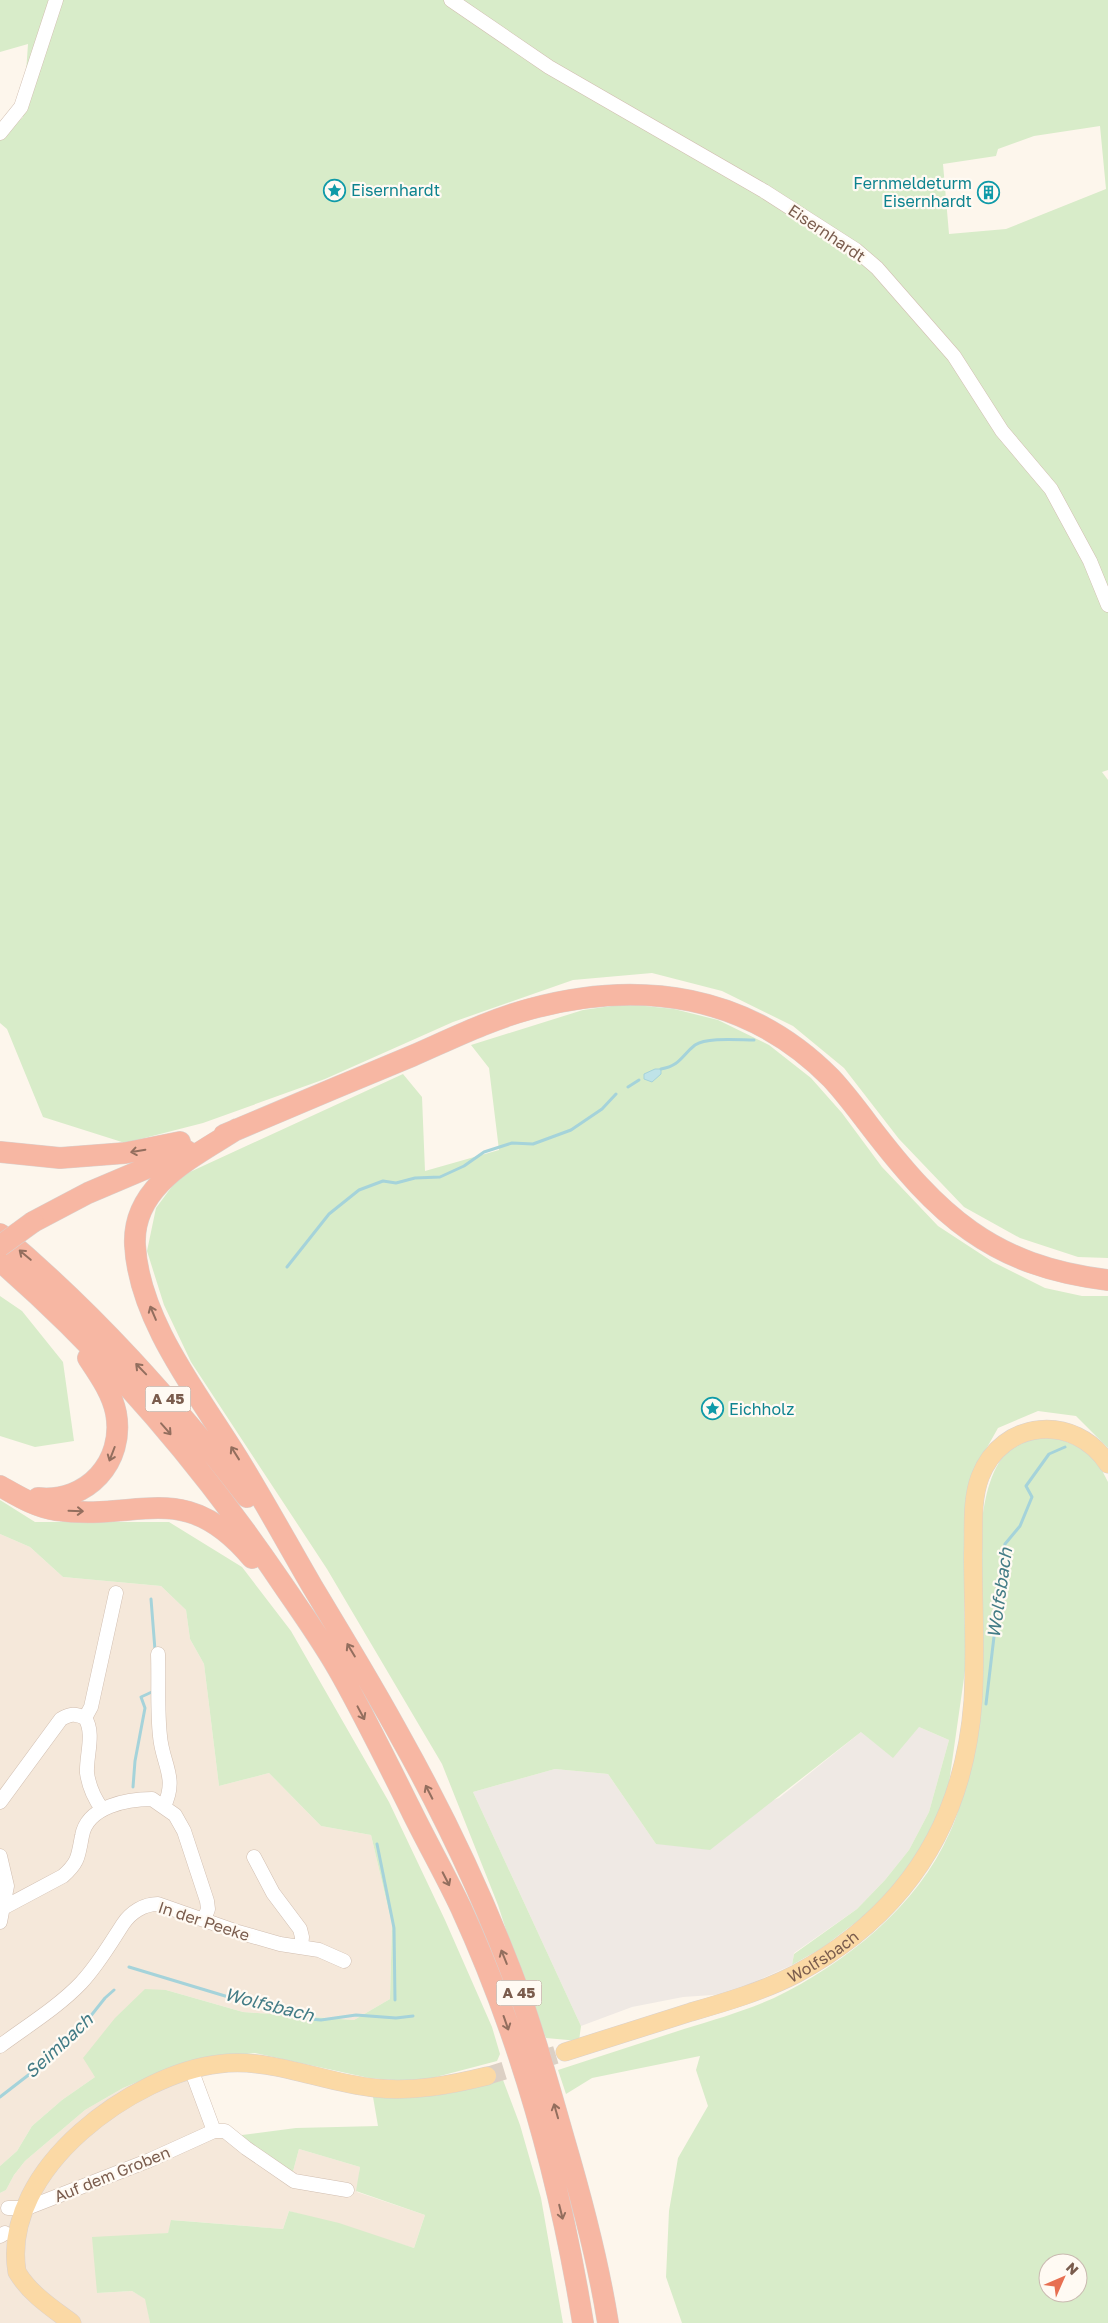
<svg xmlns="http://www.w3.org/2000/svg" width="1108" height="2323" viewBox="0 0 1108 2323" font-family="'Golos Text',sans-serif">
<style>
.residential{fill:#f5e8da}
.industrial{fill:#efe9e4}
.green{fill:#d8ecc9;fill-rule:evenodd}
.water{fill:#bfe3e8;stroke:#a5d3da}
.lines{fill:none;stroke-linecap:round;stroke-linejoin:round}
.stream{stroke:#a5d3da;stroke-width:3}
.major-tunnel{stroke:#dcd0c4;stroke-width:18;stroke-dasharray:18 9;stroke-linecap:butt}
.minor-casing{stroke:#d1beb0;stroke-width:15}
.major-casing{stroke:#dad1cd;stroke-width:19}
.highway-casing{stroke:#dad1cd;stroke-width:22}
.minor{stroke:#fff;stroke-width:14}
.major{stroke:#fbd9a5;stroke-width:18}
.highway{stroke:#f7b7a3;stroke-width:21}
.highway-bridge-casing{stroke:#dad1cd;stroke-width:22;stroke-linecap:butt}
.highway-bridge{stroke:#f7b7a3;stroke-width:21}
.oneway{stroke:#936e5e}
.labels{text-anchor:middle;stroke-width:4.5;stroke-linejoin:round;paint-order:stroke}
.shield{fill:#fffaf3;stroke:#a28b7f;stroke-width:1}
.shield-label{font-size:15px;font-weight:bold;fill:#7a5c4d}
.culture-label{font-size:16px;fill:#0d838f;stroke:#fffaf3;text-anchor:start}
.street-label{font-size:16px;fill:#7a5c4d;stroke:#fffaf3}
.water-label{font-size:18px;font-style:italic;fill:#437c86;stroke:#fffaf3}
</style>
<rect width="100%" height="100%" fill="#fdf6ec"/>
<path class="residential" d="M0 1534 30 1547 63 1577 161 1586 186 1610 190 1639 204 1664 219 1786 269 1773 321 1826 371 1835 392 1924 390 1999 354 2020 243 2012 166 1990 95 2077 62 2100 32 2126 17 2151 0 2166Z
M188 2061 208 2119 292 2175 299 2149 360 2167 357 2192 425 2215 414 2248 289 2211 283 2229 172 2220 168 2233 141 2236 97 2293 132 2291 146 2299 150 2323H0V2193L6 2190 14 2175 25 2161 85 2110 123 2088Z"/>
<path class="industrial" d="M919 1727 949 1740 929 1812 909 1850 885 1880 857 1909 794 1953 792 1965 727 1994 683 1997 632 2007 581 2026 473 1792 555 1769 608 1774 656 1844 779 1798 861 1732Z"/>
<path class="green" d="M0 0H1108V770L1102 772 1108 780V1258L1078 1257 1020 1238 964 1207 899 1139 844 1068 793 1026 722 991 652 973 573 980 453 1022 325 1079 203 1123 125 1143 43 1117 7 1029 0 1023V140L23 117 28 44 0 52ZM1100 126 1106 189 1006 229 949 234 943 164 996 156 998 149 1034 136Z
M626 1004 674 1009 718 1020 769 1045 811 1078 842 1113 882 1167 938 1226 993 1262 1045 1288 1082 1296H1108V1448L1076 1416 1038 1411 998 1428 971 1476 964 1594 966 1664 948 1790 929 1835 908 1867 892 1887 868 1913 822 1948 792 1965 794 1954 857 1909 885 1880 909 1850 929 1812 949 1740 919 1727 893 1758 861 1732 710 1850 656 1844 608 1774 555 1769 473 1792 581 2026 579 2041 546 2038 525 1988 498 1905 442 1764 327 1569 191 1362 164 1305 147 1251 156 1208 179 1177 403 1074 422 1097 425 1171 499 1150 489 1068 471 1045 583 1010Z
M0 1296 22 1311 63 1362 74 1441 35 1447 0 1436Z
M1051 1436C1081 1447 1094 1452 1108 1482V2323H682L666 2277 669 2211 678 2158 708 2106 696 2070 700 2056 592 2078 566 2094 558 2070C600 2056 642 2043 684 2029 714 2020 745 2011 774 1998 846 1963 917 1907 950 1832 960 1811 964 1789 969 1767L982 1521C986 1489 995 1447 1032 1437 1037 1435 1045 1436 1051 1436ZM1048 2263H1078V2293H1048Z
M0 1500 35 1522H169L242 1567 291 1631 389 1802 445 1920 492 2027 500 2054 497 2061 417 2082 369 2078 255 2053 188 2061 123 2088 85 2110 25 2161 14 2175 6 2190 0 2193V2166L17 2151 32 2126 62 2100 95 2077 83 2058 115 2018 145 1989 166 1990 243 2012 354 2020 390 1999 392 1924 371 1835 321 1826 269 1773 219 1786 204 1664 190 1639 186 1610 161 1586 63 1577 30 1547 0 1534Z
M503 2080 520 2125 541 2198 563 2323H150L145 2299 132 2291 97 2293 92 2237 168 2233 171 2220 283 2229 289 2211 339 2223 414 2248 425 2215 356 2191 360 2167 299 2149 292 2175 234 2136 296 2128 378 2126 373 2097C423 2100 456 2094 503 2080Z"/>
<path class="water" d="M655 1069H661V1074L652 1082 644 1079V1074Z"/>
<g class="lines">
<path class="stream" d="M661 1069C681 1065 681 1056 695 1045 707 1037 739 1040 754 1040
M628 1087 639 1080
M287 1267 329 1214 359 1190 383 1181 396 1183 415 1178 440 1177 464 1166 484 1152 512 1143 533 1144 571 1130 602 1109 616 1094
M151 1599 155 1650
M986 1704 1005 1544 1020 1526 1032 1497 1026 1486 1049 1454 1065 1447
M133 1787 135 1761 145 1708 141 1697 154 1691
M377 1844 394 1928 395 2000
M129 1967 245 2002 270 2006 310 2019 321 2020 356 2015 396 2018 413 2016
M0 2097 31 2073 46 2054 78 2032 105 1998 114 1990"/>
<path class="major-tunnel" d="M487 2076 565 2052"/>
<defs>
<path id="minor" d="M451 0 549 67 764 191 856 250 877 268 954 356 1002 431 1051 489 1090 561 1108 605
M0 133 21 107 56 0
M158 1654C159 1681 157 1709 160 1736 162 1763 178 1778 164 1806
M85 1718 91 1707 116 1593
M85 1718C95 1733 86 1756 87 1773 89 1787 94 1798 102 1809
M0 1802 61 1719C70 1714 75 1713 85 1718
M0 1856 7 1886 0 1922
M254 1857 273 1893 300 1929 302 1937 301 1947
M3 1908 63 1876C79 1862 78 1856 82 1836 87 1806 128 1799 152 1799L175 1815 184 1831 207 1901 208 1909 204 1920
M0 2046C27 2026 58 2007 81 1983 98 1965 110 1944 123 1924 131 1912 144 1904 158 1904L238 1932 280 1944 319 1950 344 1961
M191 2069 214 2131H225L246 2148 294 2181 347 2190
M8 2208H27L150 2160 214 2131
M0 2236 5 2233"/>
<g id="major">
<path id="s1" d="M565 2052C607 2039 649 2025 691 2012 726 2002 763 1991 796 1974 905 1915 964 1824 973 1701 976 1652 973 1603 973 1554 974 1529 971 1501 980 1477 1002 1419 1075 1413 1108 1464"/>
<path d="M72 2323C52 2308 30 2294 17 2272 0 2167 137 2073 219 2064 272 2057 323 2083 375 2088 414 2092 450 2085 487 2076"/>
</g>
<path id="highway" d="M237 1129C194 1157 132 1185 135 1245 139 1321 199 1395 237 1457 263 1499 287 1543 312 1586 342 1636 373 1686 401 1738 448 1822 490 1912 523 2003 538 2047 551 2093 564 2139 582 2200 598 2260 608 2323
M224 1135C287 1108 349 1082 412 1056 451 1039 489 1020 530 1009 640 979 748 994 831 1078 845 1093 857 1109 869 1125 938 1215 991 1266 1108 1280
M0 1152 60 1158 125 1153 180 1142
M33 1222 88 1193 187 1151
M0 1234C94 1313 172 1400 247 1497
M0 1261C108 1355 201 1464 281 1582 302 1613 324 1643 342 1676 366 1719 388 1764 410 1808 426 1841 445 1874 461 1908 521 2039 560 2181 583 2323
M0 1486C18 1496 35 1507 56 1510 140 1522 184 1477 252 1558
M38 1498C87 1503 125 1462 116 1413 112 1393 100 1376 88 1358"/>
</defs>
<use href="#minor" class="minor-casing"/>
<use href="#major" class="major-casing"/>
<use href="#highway" class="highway-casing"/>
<use href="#minor" class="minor"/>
<use href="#major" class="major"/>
<use href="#highway" class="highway"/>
<defs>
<path id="highway-bridge" d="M0 1246 33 1222"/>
</defs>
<use href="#highway-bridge" class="highway-bridge-casing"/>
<use href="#highway-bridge" class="highway-bridge"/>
</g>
<defs><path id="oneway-shaft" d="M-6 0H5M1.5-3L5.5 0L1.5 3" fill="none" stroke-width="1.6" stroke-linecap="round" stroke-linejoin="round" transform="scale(1.25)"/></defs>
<g class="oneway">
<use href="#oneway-shaft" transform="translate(138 1151) rotate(170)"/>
<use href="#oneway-shaft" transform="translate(25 1255) rotate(-140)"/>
<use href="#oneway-shaft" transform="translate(153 1313) rotate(-113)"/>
<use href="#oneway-shaft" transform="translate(141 1369) rotate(-134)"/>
<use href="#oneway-shaft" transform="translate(166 1429) rotate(49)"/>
<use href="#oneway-shaft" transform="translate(235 1453) rotate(-122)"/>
<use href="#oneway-shaft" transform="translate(112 1454) rotate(111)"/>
<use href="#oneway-shaft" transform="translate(76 1511) rotate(2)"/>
<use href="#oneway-shaft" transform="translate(351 1650) rotate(-121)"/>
<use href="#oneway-shaft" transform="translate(361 1713) rotate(62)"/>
<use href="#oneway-shaft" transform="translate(429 1792) rotate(-117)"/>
<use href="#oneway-shaft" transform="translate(446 1879) rotate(63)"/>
<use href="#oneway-shaft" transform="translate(504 1957) rotate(-112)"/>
<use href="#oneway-shaft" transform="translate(506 2023) rotate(71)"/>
<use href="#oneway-shaft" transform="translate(556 2111) rotate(-106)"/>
<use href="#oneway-shaft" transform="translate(561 2212) rotate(76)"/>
</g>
<defs>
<symbol id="sight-ring" viewBox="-11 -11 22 22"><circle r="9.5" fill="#fffaf3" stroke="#0f9aa8" stroke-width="1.5"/><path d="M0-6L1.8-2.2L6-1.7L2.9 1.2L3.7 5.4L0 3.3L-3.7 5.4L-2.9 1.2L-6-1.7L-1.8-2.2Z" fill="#0f9aa8"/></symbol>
<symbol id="building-ring" viewBox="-11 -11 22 22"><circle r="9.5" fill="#fffaf3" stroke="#0f9aa8" stroke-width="1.5"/><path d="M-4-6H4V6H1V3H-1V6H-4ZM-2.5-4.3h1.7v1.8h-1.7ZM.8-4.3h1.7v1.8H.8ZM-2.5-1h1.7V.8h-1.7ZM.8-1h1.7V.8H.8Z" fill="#0f9aa8"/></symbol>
</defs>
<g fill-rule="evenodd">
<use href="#sight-ring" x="322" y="178" width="25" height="25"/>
<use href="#building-ring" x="976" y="180" width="25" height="25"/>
<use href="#sight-ring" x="700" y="1396" width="25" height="25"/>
</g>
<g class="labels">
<g class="shield">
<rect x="145.5" y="1386.5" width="45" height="25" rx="4"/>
<rect x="496.5" y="1980.5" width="45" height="25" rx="4"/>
</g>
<g class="shield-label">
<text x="168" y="1404">A 45</text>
<text x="519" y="1998">A 45</text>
</g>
<g class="culture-label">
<text x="972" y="189" text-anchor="end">Fernmeldeturm<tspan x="972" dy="18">Eisernhardt</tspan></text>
<text x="351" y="196">Eisernhardt</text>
<text x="729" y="1415">Eichholz</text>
</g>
<g class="street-label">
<text transform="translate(827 233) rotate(34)" y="6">Eisernhardt</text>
<text transform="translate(204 1921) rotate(18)" y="6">In der Peeke</text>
<text dy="6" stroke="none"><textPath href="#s1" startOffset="276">Wolfsbach</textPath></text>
<text transform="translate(112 2174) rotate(-22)" y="6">Auf dem Groben</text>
</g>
<g class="water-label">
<text transform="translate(1000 1593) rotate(-82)" y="6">Wolfsbach</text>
<text transform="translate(269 2005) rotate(14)" y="6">Wolfsbach</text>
<text transform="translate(59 2046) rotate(-43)" y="6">Seimbach</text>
</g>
</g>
<g transform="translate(1063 2278) rotate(45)"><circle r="24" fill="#fffaf3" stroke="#cabbb1"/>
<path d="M0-4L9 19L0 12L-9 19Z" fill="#e76f51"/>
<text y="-8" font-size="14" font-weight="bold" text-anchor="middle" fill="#7a5c4d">N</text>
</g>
</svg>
